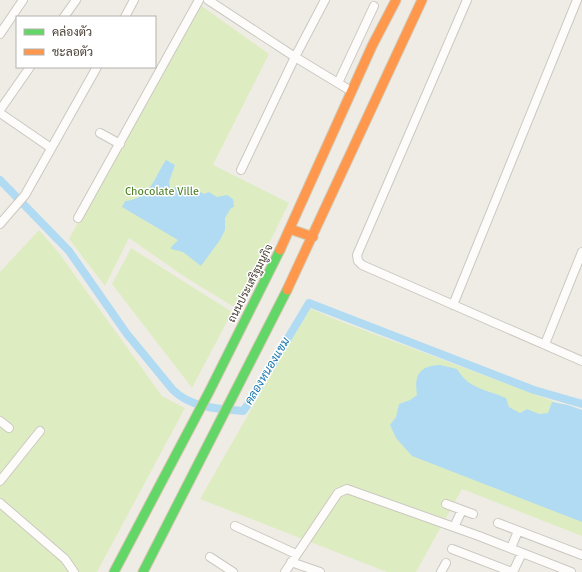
<svg xmlns="http://www.w3.org/2000/svg" width="582" height="572" viewBox="0 0 582 572" font-family="'Fira Sans',Sarabun,sans-serif">
<style>
.green{fill:#deedc1}
.water{fill:#b0dbf2}
.lines{fill:none;stroke-linecap:round;stroke-linejoin:round}
.canal{stroke:#b0dbf2;stroke-width:8}
.street-casing{stroke:#cbc8c1;stroke-width:10}
.fast-casing{stroke:#d4c7b0;stroke-width:11}
.slow-casing{stroke:#d4c7b0;stroke-width:11}
.street{stroke:#fdfcfb;stroke-width:8}
.fast{stroke:#63d668;stroke-width:9}
.slow{stroke:#ff974d;stroke-width:9}
.labels{text-anchor:middle;stroke-width:3;stroke-linejoin:round;paint-order:stroke}
.park-label{font-size:11px;fill:#477c1f;stroke:#fff}
.street-label{font-size:11px;fill:#453c31;stroke:#fff}
.water-label{font-size:12px;font-style:italic;fill:#1f7bb2;stroke:#fff}
</style>
<rect width="100%" height="100%" fill="#efece5"/>
<path class="green" d="M199 4 269 54 213 165 289 203 237 309 185 277 129 238 105 286 69 239Z
M39 230 59 253 162 396 185 408 97 572H0V272Z
M131 248 232 312 192 388 112 284Z
M309 308 337 320 582 412V536L462 489 416 572H387L200 499Z"/>
<path class="water" d="M166 160 175 165 169 182 170 188 189 186 204 194 209 192 217 197 227 195 233 199 234 207 231 208 225 218V230L220 240 201 266 183 252 171 249V247L178 240 122 207 125 201C151 199 154 177 166 160Z
M440 365 457 369C470 390 486 389 506 398L509 407 520 413 527 409 539 414 548 413 552 402 568 405 582 410V522L412 456 396 438 390 425 396 417 399 404 410 400 417 395C414 375 419 366 440 365Z"/>
<g class="lines">
<path class="canal" d="M0 180 69 251 127 334 173 390C191 408 219 409 243 411L249 403 309 303 534 390 582 404"/>
<defs>
<path id="street" d="M208 0 295 57 351 91
M467 0 357 255 358 261 362 265 582 361
M64 17 76 0
M125 17 134 0
M0 34 23 0
M338 83 374 6
M0 110 30 67
M0 113 51 148
M100 133 120 144
M241 170 295 57 325 0
M78 218 199 0
M0 224 25 195 97 67
M453 305 577 0
M545 344 582 252
M0 421 9 428
M0 481 40 431
M0 503 65 559 74 572
M446 504 473 514
M498 523 582 555
M235 526 296 554
M454 527 462 510
M511 548 518 531
M452 549 512 572
M210 557 233 572
M291 562 320 572
M285 572 338 493 347 489 479 536 571 572
M441 572 446 563
M513 572 522 553"/>
<path id="fast" d="M114 572 209 392 280 250
M143 572 287 290"/>
<path id="slow" d="M290 229 313 237
M280 250 372 46 396 0
M287 290 422 0"/>
</defs>
<use href="#street" class="street-casing"/>
<use href="#fast" class="fast-casing"/>
<use href="#slow" class="slow-casing"/>
<use href="#street" class="street"/>
<use href="#fast" class="fast"/>
<use href="#slow" class="slow"/>
</g>
<g class="labels">
<g class="park-label">
<text x="162" y="195">Chocolate Ville</text>
</g>
<g class="street-label">
<text transform="translate(250 283) rotate(-63)" y="4">ถนนประเสริฐมนูกิจ</text>
</g>
<g class="water-label">
<text transform="translate(267 371) rotate(-59)" y="4">คลองหนองแขม</text>
</g>
</g>
<rect x="16" y="16" width="140" height="52" fill="#ffffff" stroke="#b5b1ad"/>
<rect x="24" y="29" width="20" height="6" fill="#63d668" stroke="#b5b1ad"/>
<text x="52" y="36" font-size="12" fill="#453c31">คล่องตัว</text>
<rect x="24" y="49" width="20" height="6" fill="#ff974d" stroke="#b5b1ad"/>
<text x="52" y="56" font-size="12" fill="#453c31">ชะลอตัว</text>
</svg>
